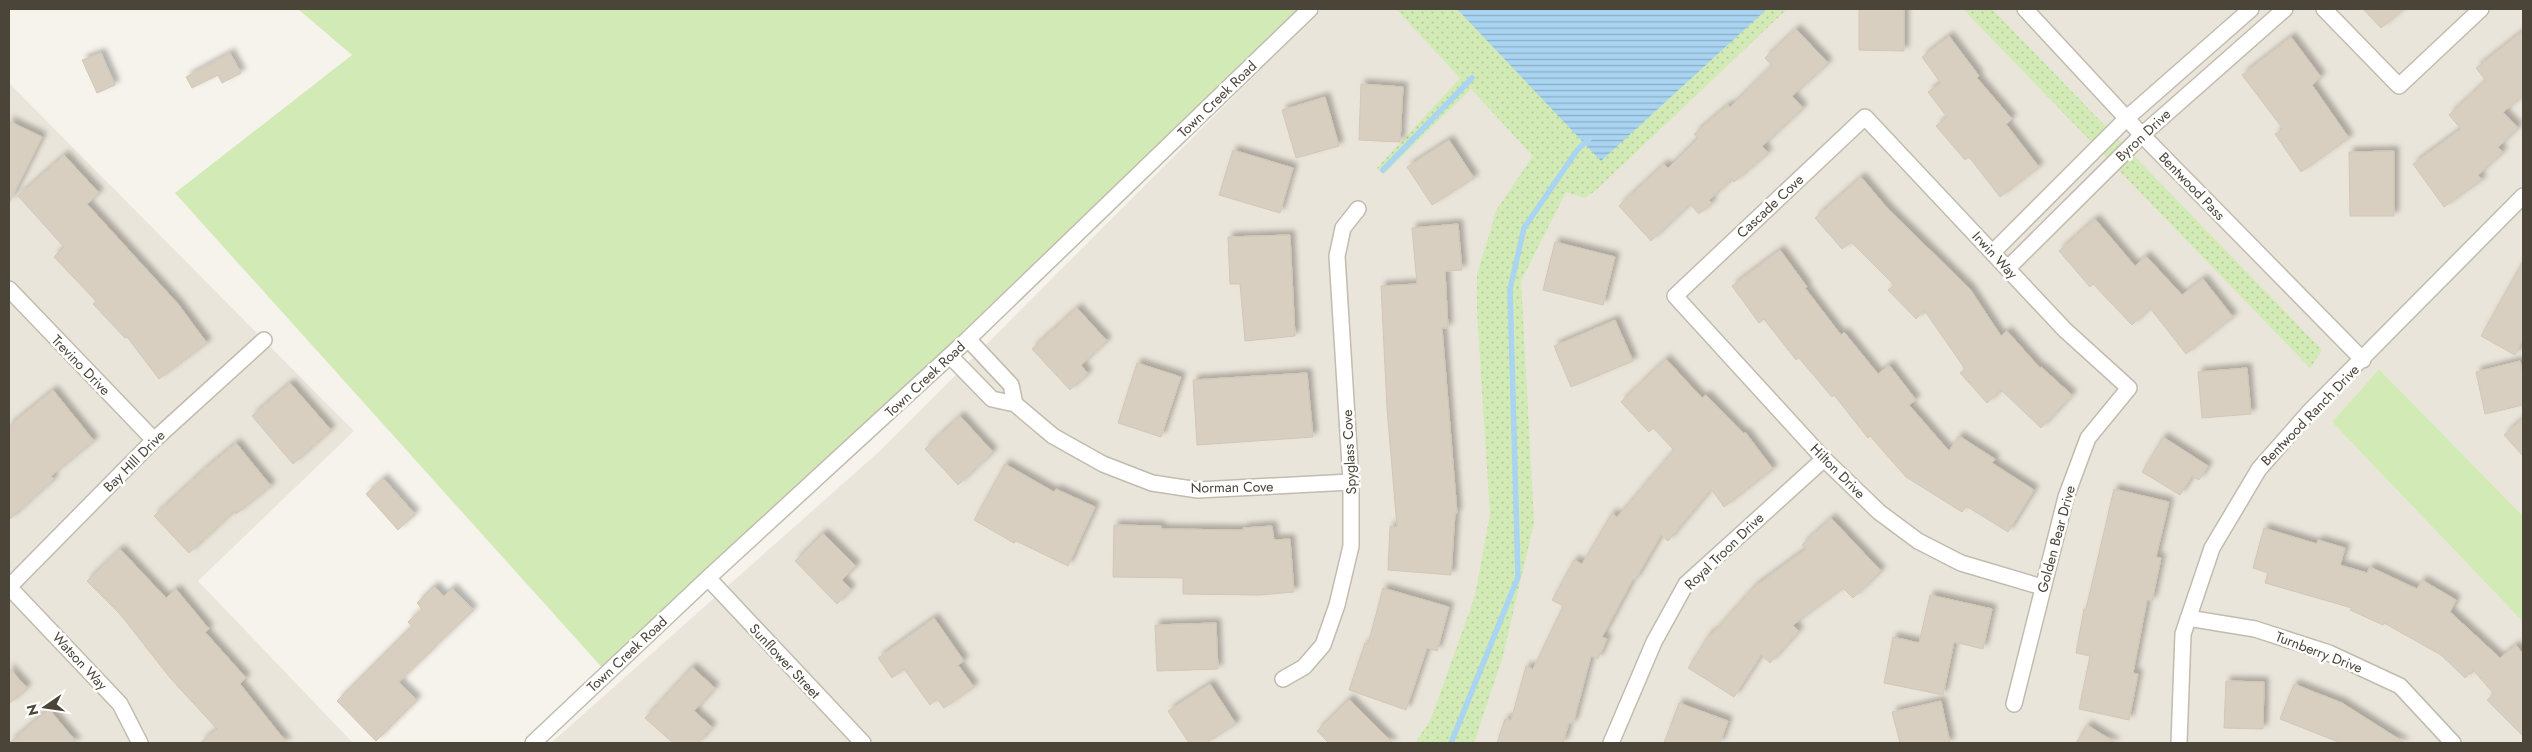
<svg xmlns="http://www.w3.org/2000/svg" width="2532" height="752" viewBox="0 0 2532 752" font-family="Jost,sans-serif">
<style>
.residential{fill:#eae5da}
.grass{fill:#d2eab5}
.park{fill:url(#park-dots)}
.water{fill:url(#water-rules)}
.lines{fill:none;stroke-linecap:round;stroke-linejoin:round}
.stream{stroke:#a9d4f2;stroke-width:5.5}
.building{fill:#d8cfc1;stroke:#d3c7b4;filter:url(#shadow)}
.minor-casing{stroke:#c2bbae;stroke-width:18}
.minor{stroke:#fff;stroke-width:15}
.labels{text-anchor:middle;stroke-width:5;stroke-linejoin:round;paint-order:stroke}
.street-label{font-size:14px;fill:#4b4439;stroke:#fff}
</style>
<defs>
<pattern id="park-dots" width="8" height="8" patternUnits="userSpaceOnUse" patternTransform="scale(1.25)"><rect width="8" height="8" fill="#d2eab5"/><path d="M2 2h.1M6 6h.1" fill="none" stroke="#b6ca9c" stroke-width="1.8" stroke-linecap="round"/></pattern>
<pattern id="water-rules" width="6" height="5" patternUnits="userSpaceOnUse" patternTransform="scale(1.25)"><rect width="6" height="5" fill="#a9d4f2"/><path d="M0 2.5h6" fill="none" stroke="#8caec5"/></pattern>
<filter id="shadow"><feDropShadow dx="4.5" dy="-4.5" stdDeviation="2.5" flood-color="#0004"/></filter>
</defs>
<rect width="100%" height="100%" fill="#f6f3ec"/>
<path class="residential" d="M1321 9H2523V516L2379 369 2332 422 2523 622V743H551L882 449Z
M9 83 354 431 198 581 353 743H9Z"/>
<path class="grass" d="M298 9H1299L607 673 175 193 352 55Z
M2379 369 2523 516V622L2332 422Z"/>
<path class="park" d="M1396 9H1787L1595 191 1585 198 1566 192 1521 281 1534 523 1503 656 1474 743H1415L1431 719 1475 596 1490 514 1477 313V274L1497 209 1533 156 1471 89 1384 174 1377 168 1460 78Z
M1963 9H1992L2322 350 2310 368Z"/>
<path class="water" d="M1457 9H1767L1601 161Z"/>
<g class="lines">
<path class="stream" d="M1383 170 1472 78
M1451 743 1518 577 1510 289 1524 228 1578 149 1589 139"/>
</g>
<path class="building" d="M1859 9H1904V51L1859 50Z
M2363 9H2403L2381 28Z
M1796 29 1828 63 1792 96 1803 108 1762 146 1768 153 1734 182 1732 179 1709 200 1712 203 1699 214 1690 204 1651 241 1619 206 1664 164 1668 168 1698 138 1694 134 1728 105 1730 107 1772 66 1765 58Z
M2523 31V96L2503 112 2518 128 2498 147 2503 152 2478 175 2482 180 2444 207 2413 164 2461 129 2449 115 2486 81 2476 68Z
M1949 36 1979 76 1977 78 2012 119 2006 124 2039 167 2000 197 1969 157 1965 160 1936 126 1947 117 1928 92 1941 83 1922 57Z
M2291 37 2321 77 2312 85 2349 138 2301 172 2275 134 2283 129 2242 75Z
M101 53 115 85 97 93 82 60Z
M230 53 241 73 222 83 218 75 192 88 186 77Z
M1361 84 1403 87 1400 142 1359 140Z
M1325 97 1339 146 1296 158 1282 110Z
M9 121 42 137 9 203Z
M1449 140 1474 178 1432 205 1407 167Z
M1233 150 1293 168 1280 213 1219 195Z
M2394 151V216H2350L2349 152Z
M64 155 99 193 87 204 178 304 207 343 159 379 127 337 125 338 93 304 96 301 54 257 64 247 18 196Z
M1861 177 1888 209 1970 289 2001 336 2007 331 2040 368 2041 367 2072 395 2041 428 2001 390 1987 403 1960 373 1965 369 1924 310 1916 319 1888 290 1894 285 1851 242 1842 249 1815 218Z
M2095 219 2135 266 2146 256 2182 295 2203 279 2233 317 2186 354 2150 308 2132 325 2093 284 2090 287 2059 251Z
M1458 224 1462 270 1445 271 1448 328H1442L1457 513H1455L1451 575 1388 570 1390 526 1397 527 1387 408 1381 286 1417 284 1412 228Z
M1290 235 1295 336 1245 341 1240 284H1230L1228 237Z
M1555 242 1615 257 1603 305 1543 290Z
M1780 250 1807 287 1805 288 1841 335 1844 332 1878 374 1889 365 1916 400 1909 405 1949 451 1959 436 1995 459 1992 463 2034 490 2008 532 1966 506 1962 512 1906 477 1870 436 1868 438 1834 395 1832 397 1799 358 1796 360 1764 319 1759 323 1732 286Z
M2523 261V340L2515 355 2481 336Z
M1077 308 1107 341 1081 365 1088 374 1070 390 1032 349Z
M1615 320 1633 361 1571 387 1554 346Z
M1666 359 1702 398 1706 395 1744 434 1745 432 1773 469 1724 507 1711 489 1668 541 1661 535 1635 580 1633 579 1602 637 1607 639 1598 659 1591 656 1573 724 1569 723 1563 743H1497L1505 719 1511 720 1526 666 1533 669 1563 606 1552 600 1574 560 1582 564 1612 513 1617 517 1674 450 1653 428 1649 432 1621 402Z
M2520 361 2523 375V405L2485 414 2476 372Z
M1137 363 1181 377 1161 437 1118 423Z
M2247 368 2251 414 2202 418 2198 372Z
M1307 373 1313 437 1197 445 1193 380Z
M290 383 331 430 293 464 252 416Z
M53 390 94 441 51 476 54 479 9 520V426Z
M960 416 993 452 958 485 925 449Z
M2523 418V456L2504 435Z
M2163 437 2208 466 2199 480 2192 476 2180 495 2142 472Z
M236 443 271 486 236 514 234 511 189 553 154 516 206 468Z
M1005 464 1054 492 1056 489 1095 507 1068 566 1016 541 1014 543 974 520Z
M383 478 415 514 398 530 366 494Z
M2114 489 2169 502 2156 557 2161 558 2152 601 2147 600 2133 673 2138 674 2129 720 2079 709 2090 656 2076 653 2084 609H2086Z
M1831 518 1881 571 1853 598 1843 588 1793 625 1799 631 1770 663 1761 655 1734 697 1688 668 1710 633 1712 634 1754 587 1806 549 1802 545Z
M1114 525 1161 526V529L1244 530 1243 528 1272 526 1274 540 1290 539 1294 592 1259 595 1183 594V578L1113 577Z
M2264 528 2317 544 2318 540 2345 548 2340 565 2367 573 2370 567 2417 589 2422 580 2456 600 2450 612 2500 658 2516 645 2523 654V736L2487 700 2494 694 2473 670 2465 678 2441 655 2384 623 2383 625 2350 610 2352 608 2265 583 2268 573 2253 568Z
M823 533 856 566 842 580 851 589 837 604 795 561Z
M120 549 166 598 176 589 209 629 205 632 246 678 240 684 287 743H200L217 729 171 679 120 614 87 581Z
M434 586 444 596 452 588 473 610 399 682 417 700 376 741 337 701 412 626 408 622 422 609 417 603Z
M1383 588 1449 607 1437 651 1427 648 1406 710 1349 690 1365 643 1368 644Z
M1930 595 1992 609 1983 649 1954 642 1943 695 1884 683 1893 637 1919 643Z
M934 618 964 661 958 665 974 687 944 708 937 699 930 705 904 669 892 678 878 658Z
M1216 623 1218 669 1157 671 1155 625Z
M692 667 715 688 694 711 712 727 698 743H673L645 718Z
M9 668 27 688 9 704Z
M2226 681 2264 682 2263 729 2224 728Z
M1210 684 1236 724 1206 743H1189L1168 711Z
M2294 684 2342 703 2405 743H2341L2280 719Z
M1349 699 1393 743H1329L1317 731Z
M1941 701 1950 743H1900L1892 712Z
M1679 703 1728 721 1720 743H1664Z
M49 709 77 743H9Z
M2087 725 2116 743H2076Z"/>
<g class="lines">
<defs>
<path id="minor" d="M2025 9 2142 135 2363 360
M2324 9 2399 86 2481 9
M1993 252 2128 117 2251 9
M2008 268 2142 135 2285 9
M9 289 154 440
M968 339 1011 385 1015 404
M950 356 992 399 1015 404 1053 436 1103 464 1152 483 1198 490 1351 482
M708 578 863 743
M9 587 154 440 264 340
M9 587 120 704 140 743
M2188 618 2255 629 2329 653 2400 686 2453 743
M1283 679 1304 667 1323 645 1337 605 1351 546V482L1337 256 1343 228 1358 209
M2014 704 2066 497 2088 438 2129 388 2065 330 1865 117 1675 296 1824 459 1879 512 1918 541 1961 563 2042 587
M533 743 708 578 968 339 1310 9
M1611 743 1654 642 1686 584 1824 459
M2179 743 2183 634 2212 548 2259 469 2310 411 2523 196"/>
</defs>
<use href="#minor" class="minor-casing"/>
<use href="#minor" class="minor"/>
</g>
<g class="labels">
<g class="street-label">
<text transform="translate(1217 99) rotate(-44)" y="5">Town Creek Road</text>
<text transform="translate(2143 135) rotate(-43)" y="5">Byron Drive</text>
<text transform="translate(2192 186) rotate(46)" y="5">Bentwood Pass</text>
<text transform="translate(1770 206) rotate(-43)" y="5">Cascade Cove</text>
<text transform="translate(1995 255) rotate(47)" y="5">Irwin Way</text>
<text transform="translate(81 365) rotate(46)" y="5">Trevino Drive</text>
<text transform="translate(925 379) rotate(-43)" y="5">Town Creek Road</text>
<text transform="translate(2310 415) rotate(-46)" y="5">Bentwood Ranch Drive</text>
<text transform="translate(1349 452) rotate(-93)" y="5">Spyglass Cove</text>
<text transform="translate(134 461) rotate(-45)" y="5">Bay HIll Drive</text>
<text transform="translate(1838 471) rotate(45)" y="5">Hilton Drive</text>
<text transform="translate(1232 487) rotate(-1)" y="5">Norman Cove</text>
<text transform="translate(2056 539) rotate(-75)" y="5">Golden Bear Drive</text>
<text transform="translate(1724 551) rotate(-44)" y="5">Royal Troon Drive</text>
<text transform="translate(2319 652) rotate(21)" y="5">Turnberry Drive</text>
<text transform="translate(627 654) rotate(-43)" y="5">Town Creek Road</text>
<text transform="translate(80 661) rotate(47)" y="5">Watson Way</text>
<text transform="translate(785 661) rotate(47)" y="5">Sunflower Street</text>
</g>
</g>
<rect width="2532" height="752" fill="none" stroke="#4b4439" stroke-width="20"/>
<g transform="translate(45 707) rotate(257)" stroke="#ffffff" stroke-width="4" paint-order="stroke">
<path d="M0-4L9 19L0 12L-9 19Z" fill="#4b4439"/>
<text y="-8" font-size="14" font-weight="bold" text-anchor="middle" fill="#4b4439">N</text>
</g>
</svg>
